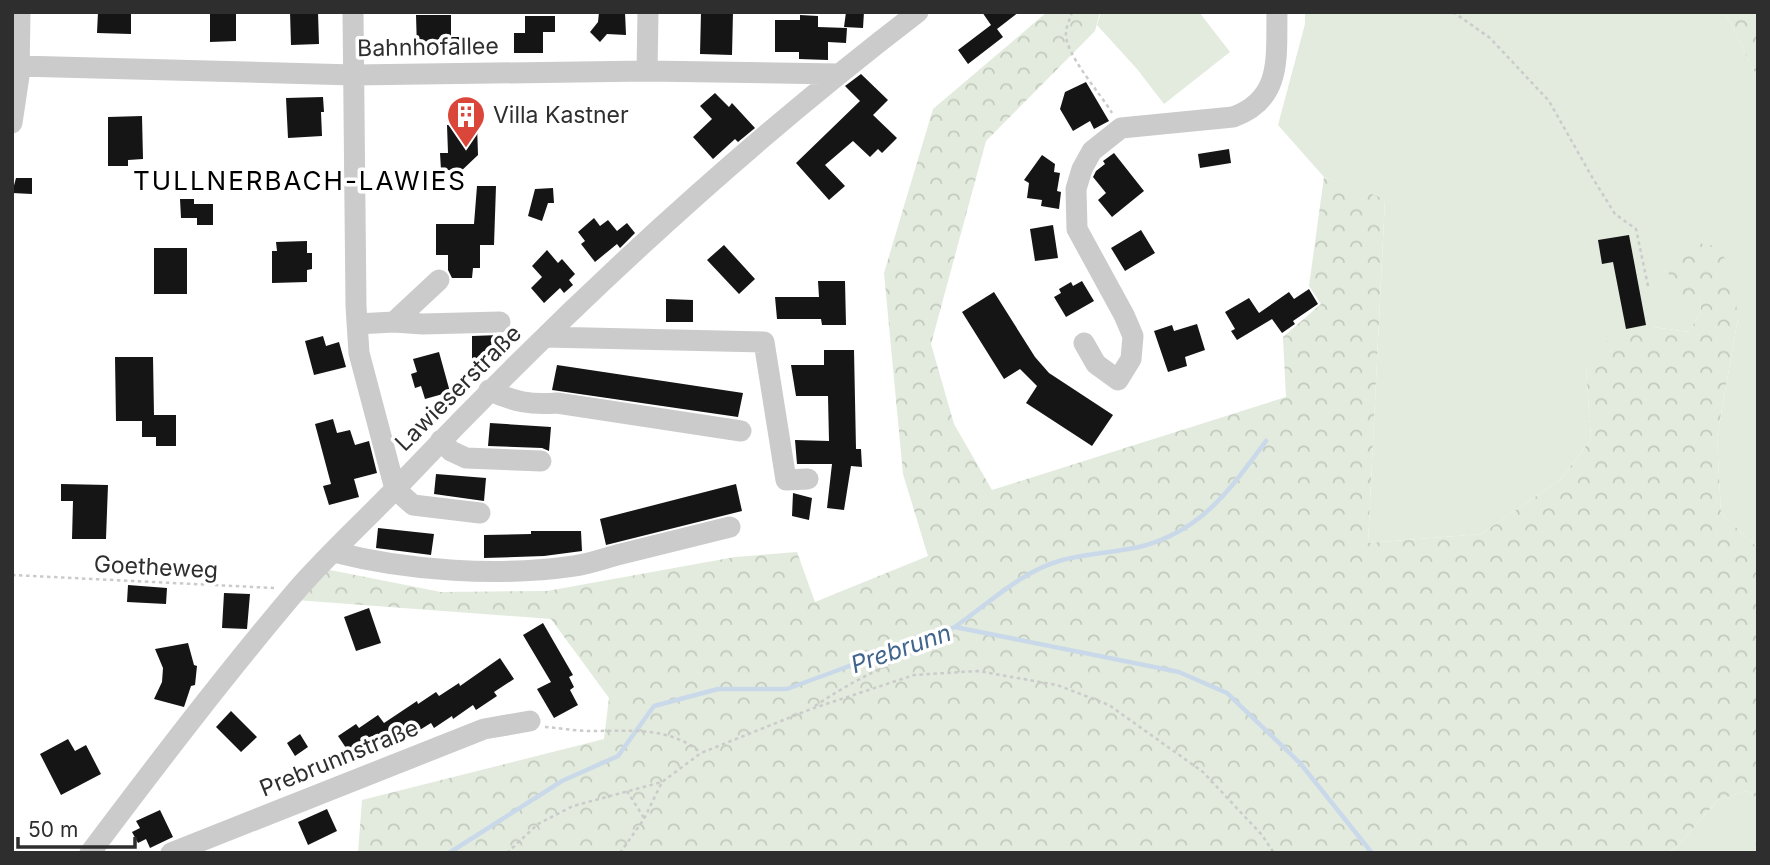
<svg xmlns="http://www.w3.org/2000/svg" width="1770" height="865" viewBox="0 0 1770 865" font-family="Inter,sans-serif">
<style>
.green{fill:#e2ebdd}
.forest{fill:url(#forest-crowns)}
.lines{fill:none;stroke-linecap:round;stroke-linejoin:round}
.stream{stroke:#cad9ea;stroke-width:4.5}
.building{fill:#151515}
.path{stroke:#cbcbcb;stroke-width:2.5;stroke-dasharray:3.5 3.5;stroke-linecap:butt}
.minor{stroke:#cbcbcb;stroke-width:21}
.labels{text-anchor:middle;stroke-width:7;stroke-linejoin:round;paint-order:stroke}
.street-label{font-size:23px;fill:#2e2e2e;stroke:#fff}
.poi-label{font-size:23px;fill:#2e2e2e;stroke:#fff;text-anchor:start}
.water-label{font-size:24px;font-style:italic;fill:#41648c;stroke:#fff}
.quarter-label{font-size:26px;letter-spacing:2px;fill:#000;stroke:#fff}
</style>
<defs>
<pattern id="forest-crowns" width="20" height="18" patternUnits="userSpaceOnUse" patternTransform="scale(1.75)"><rect width="20" height="18" fill="#e2ebdd"/><path d="M2 6a3 3 0 1 1 6 0M12 15a3 3 0 1 1 6 0" fill="none" stroke="#c2cabe"/></pattern>
</defs>
<rect width="100%" height="100%" fill="#fff"/>
<path class="green" d="M1101 12H1199L1230 52 1164 104 1137 69 1097 25Z
M1305 12H1725L1758 79V548L1721 513 1717 437 1738 318 1699 295 1701 311 1689 332 1653 327 1586 367 1591 439 1561 479 1481 534 1368 543 1385 200 1324 177 1278 125 1305 24Z
M1746 791 1758 799 1756 853H1667L1676 848 1718 800Z"/>
<path class="forest" d="M1047 12H1100L1095 31 986 141 931 344 954 424 992 490 1286 397 1283 337 1321 304 1309 286 1324 177 1385 199 1368 543 1481 534 1561 479 1591 439 1586 367 1615 331 1653 327 1689 332 1701 311 1699 296 1672 297 1668 269 1696 243 1716 246 1731 267 1738 318 1717 437 1721 513 1758 548V799L1746 791 1718 800 1676 848 1666 853H358L362 800 604 739 609 698 551 619 296 600 325 569 441 592 547 591 735 557 797 552 815 602 928 556 903 474 884 273 933 109Z
M1725 12H1758V79Z"/>
<g class="lines">
<path class="stream" d="M956 626C988 604 1021 572 1059 561 1086 553 1116 553 1143 546 1204 529 1231 488 1266 441
M449 853 562 781 618 756 654 706 718 689H787L955 627 1179 672 1227 693 1300 763 1372 853"/>
</g>
<path class="building" d="M98 12H131V34L97 33Z
M210 12H236V41L210 42Z
M290 12H318L319 44 291 45Z
M599 12H625L626 35 607 34 600 42 590 32 598 22Z
M701 12H733L732 55 700 54Z
M846 12H864L863 28 844 27Z
M982 12H1019L997 29 1003 37 968 64 958 50 991 25Z
M416 15H451V37H465L466 54 448 55V49H417Z
M800 15 818 16V27L847 28 846 43 828 42V60L799 59V52H775V20H800Z
M525 16H555V32H543V53H514V33H525Z
M861 74 888 100 873 115 897 138 882 153 878 149 870 157 853 141 825 165 845 186 829 200 796 163 860 101 845 86Z
M1086 82 1109 121 1094 129 1090 121 1073 131 1060 109 1065 92Z
M715 93 729 107 732 103 755 128 738 142 735 139 713 159 693 137 712 119 700 106Z
M323 97 324 112H321L322 136 288 138 286 98Z
M142 116 143 159 128 160V166H108V117Z
M462 120 467 125 477 124 478 155 458 174H453L449 170H441L440 153H448L447 125H459Z
M1229 149 1231 163 1200 168 1198 154Z
M1114 153 1144 191 1112 217 1098 200 1106 193 1093 177 1096 171 1105 164 1103 161Z
M1042 155 1055 164 1054 172 1060 173 1057 191 1061 192 1059 209 1041 206 1042 200 1027 198 1029 183 1024 180Z
M16 178H32V194L12 193Z
M477 186H496L494 245H480V268H473L472 278H452L448 270V255H436V224H474Z
M553 188 554 203H548L542 221 528 216 535 189Z
M180 199H194V204H213V225H197V218H181Z
M594 218 600 226 608 220 617 231 627 223 635 233 620 248 617 244 595 262 581 244 585 241 578 232Z
M1053 225 1058 258 1035 261 1030 229Z
M1141 230 1155 253 1125 271 1111 248Z
M1629 235 1646 325 1626 329 1613 262 1602 264 1598 240Z
M307 241V253H312V269L307 270V282L272 283V251H277L276 242Z
M724 245 755 279 739 294 707 260Z
M154 248H187V294H154Z
M547 250 558 263 562 259 575 274 569 280 573 285 564 293 560 288 544 303 531 288 542 277 532 266Z
M818 281H845L846 325H822L821 319H777L775 297H819Z
M1082 281 1094 301 1066 317 1054 297 1061 293 1059 289 1071 282 1073 286Z
M1309 289 1318 304 1293 321 1295 324 1282 333 1272 319 1237 340 1231 331 1235 329 1225 312 1249 298 1259 313 1289 292 1294 299Z
M994 292 1035 357 1049 373 1113 415 1092 446 1026 403 1037 386 1020 369 1004 379 962 312Z
M666 299 693 300V322H666Z
M1197 324 1205 350 1185 357 1187 366 1168 372 1154 331 1172 325 1174 331Z
M508 333V346L488 347 489 370 472 371V336L500 335Z
M323 336 326 346 339 342 346 367 314 375 305 341Z
M824 350H854L856 449H861L862 467 851 466 844 510 827 508 832 464H797L795 440 829 441 828 396H796L791 365H824Z
M439 352 450 392 425 399 421 386 415 388 411 374 417 372 413 359Z
M115 357H153L154 415H176V446H156V437H142V421H116Z
M557 365 743 393 738 417 552 390Z
M333 419 337 433 350 430 355 445 369 441 377 473 354 479 359 497 329 505 323 486 331 484 315 424Z
M490 423 551 427 549 451 542 448 488 446Z
M436 474 486 478 484 501 434 494Z
M61 484 108 485 106 539H72L73 501H61Z
M736 484 742 511 606 545 600 519Z
M793 493 812 498 809 520 792 516Z
M378 528 434 534 431 555 376 548Z
M531 531H581L582 551 544 556 484 558V535L531 534Z
M128 585 167 588 166 604 127 602Z
M224 593 250 594 247 629 222 628Z
M369 608 381 643 356 651 344 617Z
M543 623 573 675 569 677 574 687 570 690 578 705 554 718 537 689 551 682 523 635Z
M188 643 194 665 197 666 195 685 191 686 184 707 154 699 162 682 163 668 155 649Z
M500 658 514 679 494 692 497 696 476 710 473 705 453 719 452 716 434 728 431 723 410 736 406 730 375 752 372 747 354 760 338 736 356 724 359 728 378 715 384 723 417 701 418 704 436 692 439 696 459 683 460 686Z
M231 711 257 737 241 752 216 727Z
M300 734 308 747 295 756 287 743Z
M68 739 75 751 86 745 101 774 61 795 40 754Z
M327 809 337 831 308 845 298 822Z
M160 810 173 837 150 848 146 839 138 843 132 832 140 828 136 821Z"/>
<g class="lines">
<path class="path" d="M1072 12C1070 19 1066 27 1066 33 1064 53 1101 94 1112 113
M1453 12 1490 38 1549 101 1592 177 1615 214 1636 229 1648 286
M12 575 274 588
M815 706C859 676 906 656 955 635
M545 727C560 728 575 731 590 731 628 731 670 726 701 753
M627 791 644 818
M1756 843 1758 844
M507 853 538 824 573 806 662 782 701 753 811 709 914 675 978 671 1057 685 1109 705 1203 772 1262 835 1274 853
M620 853 644 819 662 782"/>
<path class="minor" d="M353 12 356 306 359 353 395 489 413 505 480 513
M19 66 354 75 647 71 838 74
M647 71 648 12
M12 123 19 76 20 12
M394 322 423 324 500 322
M357 324 394 322 439 280
M545 337 764 342 786 480 808 479
M1084 343 1096 364 1118 380 1131 359 1133 336 1124 315 1077 229 1076 189 1082 169 1092 151 1121 128 1233 117C1283 99 1276 57 1277 12
M489 390C513 402 531 405 557 403L741 431
M441 440 451 451 466 458 541 461
M334 552C408 571 499 577 574 566 590 564 605 558 621 554 657 545 694 536 730 527
M90 853C157 764 224 676 296 591 330 552 369 517 404 480 563 312 734 153 918 12
M171 853 484 729 530 721"/>
</g>
<defs>
<symbol id="building-pin" viewBox="-11 -11 22 30"><path d="M0 17L-7.5 6A9.5 9.5 0 1 1 7.5 6Z" fill="#db463b" stroke="#fff"/><path d="M-4-6H4V6H1V3H-1V6H-4ZM-2.5-4.3h1.7v1.8h-1.7ZM.8-4.3h1.7v1.8H.8ZM-2.5-1h1.7V.8h-1.7ZM.8-1h1.7V.8H.8Z" fill="#fff"/></symbol>
</defs>
<g fill-rule="evenodd">
<use href="#building-pin" x="444" y="93" width="44" height="60"/>
</g>
<g class="labels">
<g class="street-label">
<text transform="translate(428 47) rotate(-1)" y="8">Bahnhofallee</text>
<text transform="translate(458 388) rotate(-45)" y="8">Lawieserstraße</text>
<text transform="translate(156 567) rotate(3)" y="8">Goetheweg</text>
<text transform="translate(339 758) rotate(-22)" y="8">Prebrunnstraße</text>
</g>
<g class="poi-label">
<text x="493" y="123">Villa Kastner</text>
</g>
<g class="water-label">
<text transform="translate(901 649) rotate(-19)" y="8">Prebrunn</text>
</g>
<g class="quarter-label">
<text x="300" y="190">TULLNERBACH-LAWIES</text>
</g>
</g>
<rect width="1770" height="865" fill="none" stroke="#2e2e2e" stroke-width="28"/>
<path d="M18 837v10h117v-10" fill="none" stroke="#2e2e2e" stroke-width="3.5"/>
<text x="28" y="837" font-size="21" fill="#2e2e2e" stroke="#ffffff" stroke-width="5" paint-order="stroke">50 m</text>
</svg>
